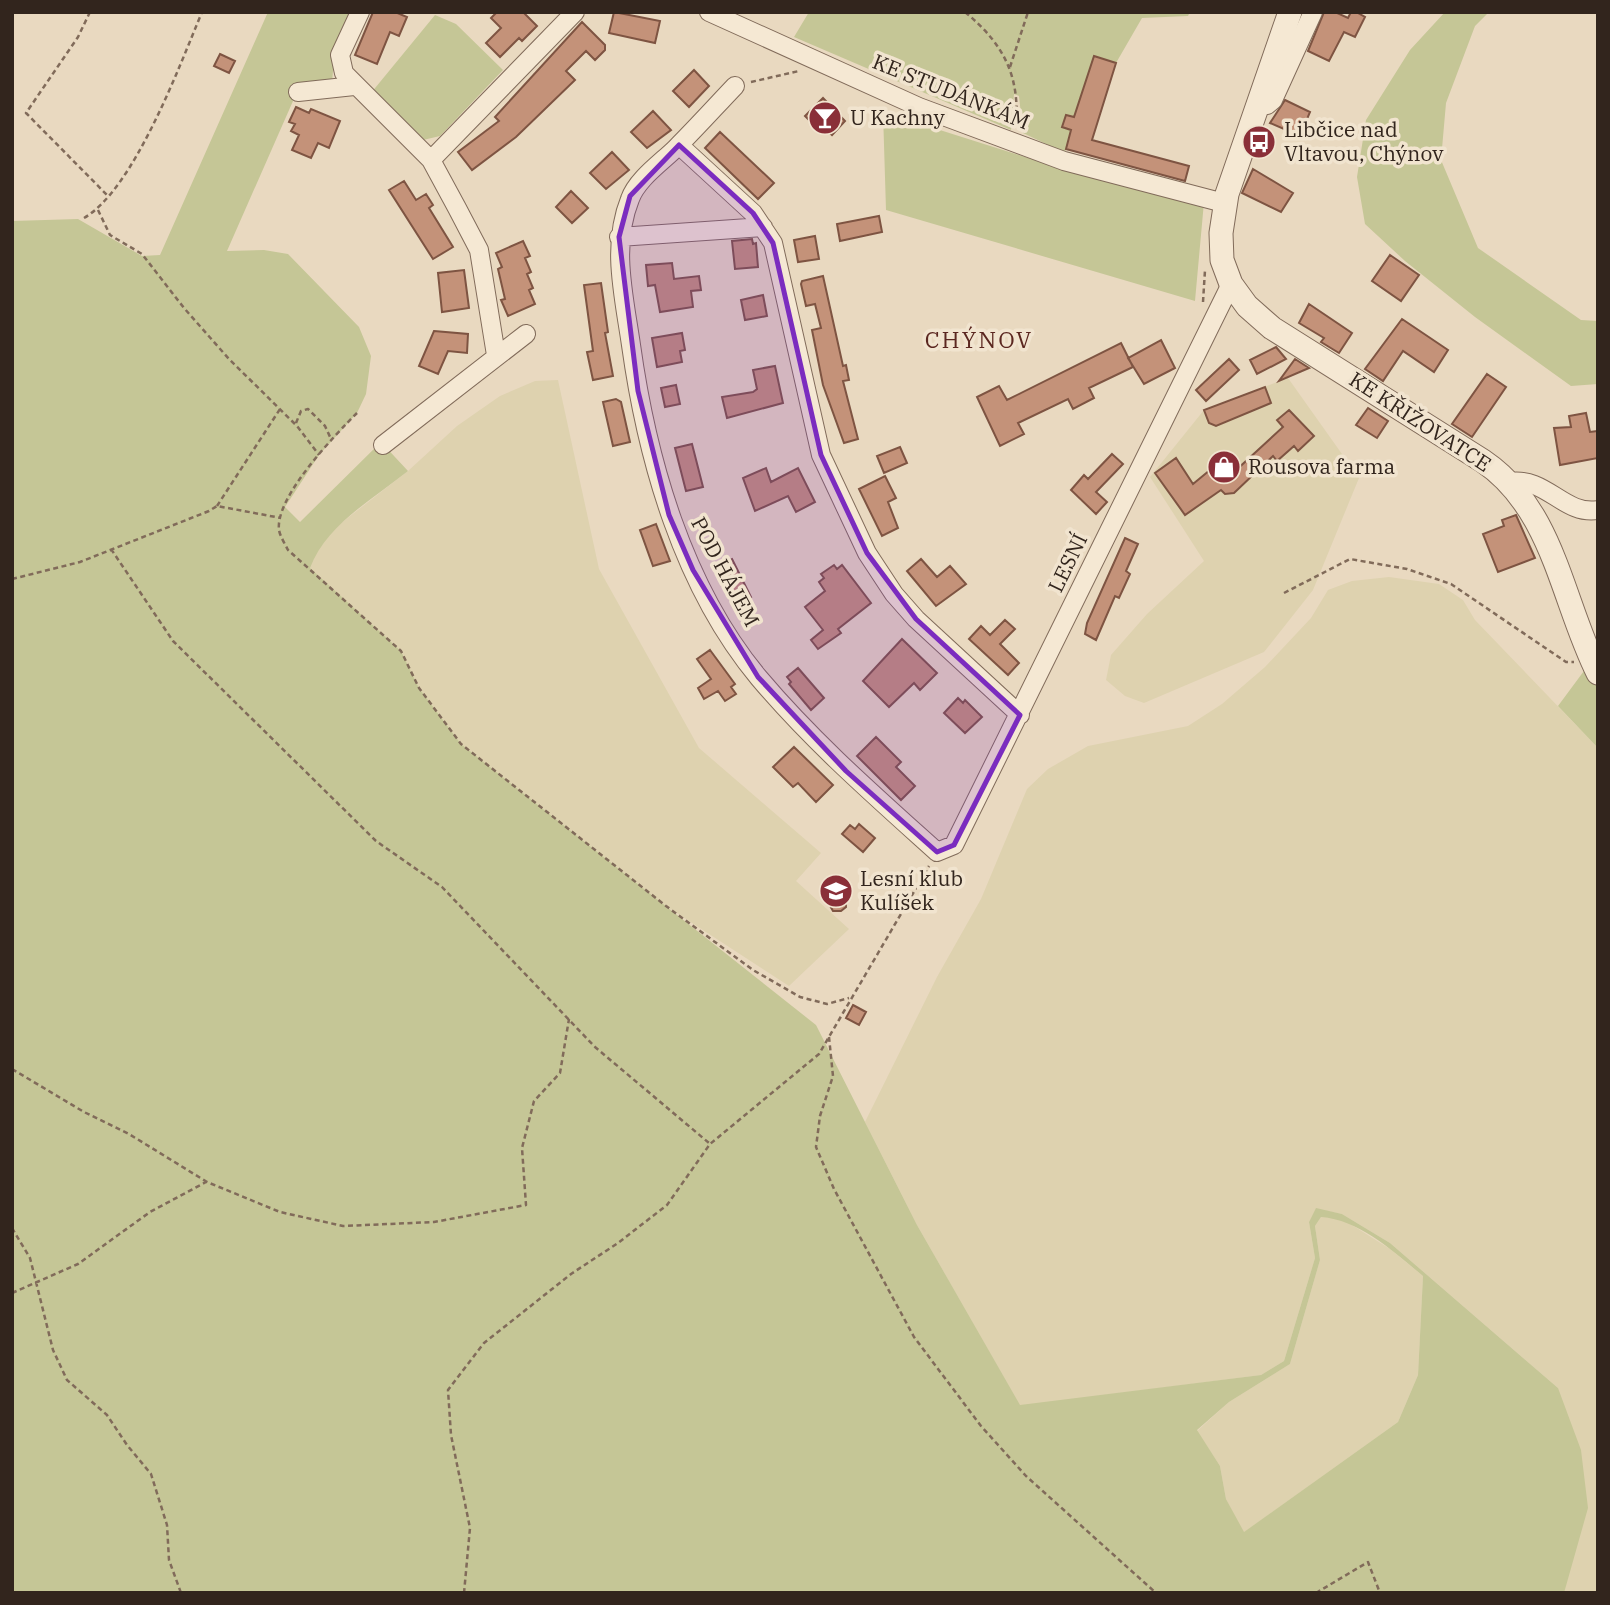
<svg xmlns="http://www.w3.org/2000/svg" width="1610" height="1605" viewBox="0 0 1610 1605" font-family="'IBM Plex Serif',serif">
<style>
.farmland{fill:#ded2af}
.green{fill:#c5c696;fill-rule:evenodd}
.building{fill:#c49279;stroke:#7e5442;stroke-width:2}
.lines{fill:none;stroke-linecap:round;stroke-linejoin:round}
.minor-casing{stroke:#816b5a;stroke-width:20}
.tertiary-casing{stroke:#816b5a;stroke-width:25}
.path{stroke:#816b5a;stroke-width:2.5;stroke-dasharray:5 3.5;stroke-linecap:butt}
.minor{stroke:#f5e8d3;stroke-width:18}
.tertiary{stroke:#f5e8d3;stroke-width:23}
.marked{fill:#7b2cbf;fill-opacity:0.2;stroke:#7b2cbf;stroke-width:5;stroke-linejoin:round}
.labels{text-anchor:middle;stroke-width:7;stroke-linejoin:round;paint-order:stroke}
.street-label{font-size:21px;fill:#32251d;stroke:#f1e4cf}
.poi-label{font-size:21px;fill:#32251d;stroke:#f1e4cf;text-anchor:start}
.neighbourhood-label{font-size:23px;letter-spacing:2px;fill:#5b2720;stroke:#f1e4cf}
</style>
<rect width="100%" height="100%" fill="#e9d9c0"/>
<path class="farmland" d="M1288 378 1359 478 1313 590 1264 652 1144 703 1125 696 1106 680 1111 655 1147 614 1204 561 1150 477 1204 410Z
M558 380 599 569 699 748 821 853 796 881 849 929 789 986 666 906 461 744 419 688 401 651 309 568 317 550 336 527 408 471 457 426 500 396 535 381Z
M1389 577 1439 584 1463 600 1475 620 1598 748V1593H1564L1566 1579 1558 1388 1390 1243 1342 1214 1316 1209 1309 1222 1315 1258 1284 1361 1261 1375 1020 1406 917 1225 865 1122 937 977 981 899 1027 789 1048 769 1088 746 1188 726 1222 704 1265 667 1311 618 1328 590 1352 581Z
M1321 1217 1341 1218 1390 1249 1423 1276 1418 1375 1398 1422 1243 1533 1226 1499 1220 1466 1197 1431 1229 1402 1290 1364 1320 1260 1315 1226Z"/>
<path class="green" d="M268 12H350L335 50 332 82 292 94 293 101 227 251 264 250 288 254 359 327 371 356 366 394 357 413 319 455 285 507 300 522 381 442 408 471C373 499 326 525 310 568L401 651 419 688 461 744 816 1025 917 1225 1020 1405 1261 1375 1284 1361 1315 1258 1309 1222 1316 1208 1342 1214 1390 1243 1558 1388 1581 1450 1588 1508 1564 1593H12V221L78 219 142 256 160 255ZM1321 1217C1360 1220 1394 1252 1423 1276L1418 1375 1398 1422 1244 1532 1226 1499 1220 1466 1197 1430 1229 1402 1290 1364 1320 1260 1315 1226Z
M809 12H1190L1188 16 1142 18 1116 63 1094 56 1075 117 1066 115 1063 127 1071 129 1065 153 1023 133 1019 96 1014 94 1011 130 794 37Z
M1445 12H1489L1475 26 1446 103 1441 160 1478 248 1581 320 1598 321V384L1571 386 1475 317 1405 261 1365 224 1357 177 1366 120 1410 50Z
M435 15 456 24 503 70 440 136 423 140 371 93Z
M883 112 1060 168 1204 202 1195 301 886 210Z
M1598 652V748L1558 706Z"/>
<path class="building" d="M373 12H395L407 17 399 36 390 32 377 64 355 55Z
M497 12H523L537 26 522 41 519 38 500 57 486 43 501 28 491 18Z
M614 12 660 21 655 43 609 33Z
M1324 12H1335L1348 18 1351 12H1356L1365 17 1355 37 1344 32 1329 61 1308 51Z
M582 22 605 45V50L595 60 586 51 566 71 575 80 516 137 472 170 458 152 499 121 495 117Z
M220 54 235 61 229 73 214 66Z
M1094 56 1116 63 1092 140 1189 166 1185 181 1066 149 1071 130 1062 127 1066 115 1074 117Z
M694 70 709 86 689 107 673 91Z
M823 98 845 121 832 135 822 126 819 130 805 116Z
M1285 100 1310 112 1300 136 1270 123Z
M296 107 309 113 311 109 340 121 329 148 318 143 311 158 292 150 299 135 291 131 295 124 289 122Z
M653 111 671 130 647 148 631 132Z
M720 132 774 183 758 199 705 148Z
M612 152 629 170 606 189 590 173Z
M1253 169 1293 193 1281 212 1242 193Z
M404 181 416 200 426 194 433 205 429 208 453 247 433 259 389 190Z
M571 191 588 208 572 223 556 207Z
M879 216 882 232 840 241 837 224Z
M815 236 819 259 798 262 794 240Z
M752 239 753 244 756 243 758 267 735 269 732 241Z
M523 241 530 256 525 258 531 272 527 274 533 288 529 290 535 304 508 316 501 300 505 299 498 269 502 267 496 253Z
M1390 255 1419 275 1401 301 1372 281Z
M672 263 674 279 699 276 701 290 691 291 693 307 660 312 655 285 648 286 646 265Z
M464 270 469 308 442 312 438 273Z
M823 276 843 366 846 365 849 380 843 381 858 439 844 443 823 385 812 330 821 328 815 304 806 306 801 284 802 281Z
M601 283 608 332 605 333 613 376 593 380 587 352 593 351 584 285Z
M763 295 767 316 745 320 741 300Z
M1309 304 1352 333 1339 353 1321 342 1324 338 1299 323Z
M1402 319 1448 350 1434 372 1403 351 1383 381 1365 369Z
M434 331 468 334 467 353 448 351 438 374 419 366Z
M682 333 685 350 680 351 682 362 657 367 652 338Z
M1161 340 1175 368 1144 384 1128 358Z
M1121 343 1133 367 1089 388 1094 398 1073 409 1068 399 1018 423 1024 434 1000 446 977 397 999 386 1007 400Z
M1276 347 1286 359 1257 374 1250 360Z
M1229 359 1239 370 1206 401 1196 390Z
M1295 359 1309 368 1279 381Z
M775 366 783 403 727 418 722 397 753 392 757 389 753 370Z
M1487 374 1506 387 1472 437 1452 424Z
M676 385 680 404 665 407 661 388Z
M1265 387 1271 403 1216 426 1209 423 1204 410Z
M616 399 621 402 630 442 613 446 603 402Z
M1368 408 1388 421 1377 438 1356 425Z
M1289 410 1314 436 1298 451 1294 446 1277 461 1273 456 1234 493 1225 494 1221 490 1185 515 1155 473 1176 458 1193 484 1222 460 1234 472 1283 427 1277 420Z
M1586 413 1590 432 1598 431V458L1560 465 1554 428 1571 427 1569 416Z
M692 444 703 487 686 491 675 448Z
M900 447 907 463 884 473 877 456Z
M1112 454 1123 464 1096 492 1107 502 1096 514 1071 490 1084 475 1088 479Z
M766 468 771 482 798 468 815 502 796 512 788 496 755 511 743 478Z
M885 476 896 498 888 502 898 528 882 536 859 489Z
M1516 515 1535 558 1498 572 1483 534 1504 526 1502 520Z
M656 524 670 561 653 566 640 530Z
M1125 538 1138 544 1126 571 1130 574 1119 598 1115 596 1096 640 1085 634 1087 623Z
M732 559 751 597 736 605 720 575 724 573 720 565Z
M921 559 937 577 950 566 966 584 936 606 907 571Z
M834 565 837 569 842 565 871 603 838 629 841 633 818 649 811 640 823 630 805 607 825 591 819 582 824 578 821 574Z
M1005 620 1015 629 1000 644 1019 663 1008 675 969 639 981 626 990 635Z
M902 639 937 673 920 690 914 683 889 707 863 681Z
M710 650 735 684 731 687 736 694 725 701 718 691 704 699 698 688 711 679 697 659Z
M798 668 824 698 811 710 789 684 791 682 787 677Z
M958 698 963 703 965 700 982 717 965 733 944 713Z
M876 737 901 762 896 767 915 786 901 800 857 756Z
M794 747 833 785 816 802 798 783 793 787 773 767Z
M859 824 875 838 863 852 842 834 850 825 855 829Z
M845 889 846 907 841 911H833L829 904 830 899Z
M853 1005 866 1012 859 1025 846 1018Z"/>
<g class="lines">
<defs>
<path id="minor" d="M360 12 340 55 344 73 431 160 457 208 479 250 496 355
M709 12 919 107 1064 161 1224 203
M735 86C715 107 696 128 676 148 662 162 637 179 630 199 611 246 624 296 631 345 647 460 683 587 759 678 813 742 876 797 937 852L954 845 1231 284
M298 92 354 86
M1257 106 1267 105 1273 100 1313 12
M679 145 753 213 773 243 821 455 867 553 894 594 916 619 1020 715
M431 160 575 12
M619 237 763 227
M383 445 526 334
M1509 482C1546 476 1564 516 1598 510"/>
<path id="tertiary" d="M1290 12 1227 194 1221 233 1222 260 1231 284 1247 306 1272 328 1483 461C1554 509 1562 602 1598 673"/>
</defs>
<use href="#minor" class="minor-casing"/>
<use href="#tertiary" class="tertiary-casing"/>
<path class="path" d="M90 12 78 37 26 113 109 197
M965 12C1005 45 1020 77 1016 127
M1010 67 1028 12
M751 82 799 71
M98 210 110 235 142 254 184 308 229 359 297 426 319 455
M84 218C134 189 179 67 202 12
M1203 302 1205 270
M357 413C335 435 275 497 279 530 280 536 285 544 288 550L401 651 419 688 461 744 666 906 753 970 800 997 827 1004 849 998
M296 423 301 411 308 409 325 426 331 439
M217 506 280 409
M111 549 173 641 376 841 442 887 595 1047 709 1143
M12 579 80 562 209 511 217 506 281 518
M1284 593 1350 559 1407 569 1451 584 1566 662H1574
M829 1037 833 1076 820 1116 816 1147 834 1189 914 1337 981 1426 1026 1476 1156 1593
M12 1069 84 1112 129 1134 207 1182 280 1212 343 1226 434 1222 526 1205 522 1148 534 1101 560 1073 569 1019
M12 1228 30 1258 53 1350 67 1380 107 1415 127 1445 151 1474 167 1525 169 1560 181 1593
M12 1293 78 1264 150 1212 206 1182
M464 1593 470 1528 451 1435 448 1390 484 1343 571 1274 618 1243 667 1205 710 1144 819 1054 929 866
M1316 1593 1368 1562 1380 1593"/>
<use href="#minor" class="minor"/>
<use href="#tertiary" class="tertiary"/>
</g>
<path class="marked" d="M679 145 753 213 773 243 821 455 867 553 916 619 1020 715 954 845 937 852 846 771 758 677 693 570 669 515 638 391 619 237 630 196Z"/>
<defs>
<symbol id="bar-disc" viewBox="-11 -11 22 22"><circle r="9.5" fill="#8a2f38" stroke="#f1e4cf"/><path d="M-6-5H6L.8 .8V4.5H3.5V6h-7V4.5H-.8V.8Z" fill="#fff"/></symbol>
<symbol id="bus-disc" viewBox="-11 -11 22 22"><circle r="9.5" fill="#8a2f38" stroke="#f1e4cf"/><path d="M-5-6H5V4H4V6H2V4H-2V6H-4V4H-5ZM-3.5-4V0h7V-4ZM-3.5 1.2v1.5H-2V1.2ZM2 1.2v1.5H3.5V1.2Z" fill="#fff"/></symbol>
<symbol id="shop-disc" viewBox="-11 -11 22 22"><circle r="9.5" fill="#8a2f38" stroke="#f1e4cf"/><path d="M-5-2.5h2.3a2.7 3.5 0 0 1 5.4 0H5L5.5 6h-11ZM-1.5-2.5h3a1.5 2.3 0 0 0-3 0Z" fill="#fff"/></symbol>
<symbol id="school-disc" viewBox="-11 -11 22 22"><circle r="9.5" fill="#8a2f38" stroke="#f1e4cf"/><path d="M0-5L7-2L0 1L-7-2ZM-4 1L0 2.5L4 1V4Q0 6-4 4Z" fill="#fff"/></symbol>
</defs>
<g fill-rule="evenodd">
<use href="#bar-disc" x="806" y="99" width="38" height="38"/>
<use href="#bus-disc" x="1240" y="123" width="38" height="38"/>
<use href="#shop-disc" x="1205" y="448" width="38" height="38"/>
<use href="#school-disc" x="817" y="872" width="38" height="38"/>
</g>
<g class="labels">
<g class="street-label">
<text transform="translate(951 92) rotate(22)" y="7">KE STUDÁNKÁM</text>
<text transform="translate(1420 422) rotate(33)" y="7">KE KŘIŽOVATCE</text>
<text transform="translate(1068 563) rotate(-64)" y="7">LESNÍ</text>
<text transform="translate(725 572) rotate(62)" y="7">POD HÁJEM</text>
</g>
<g class="poi-label">
<text x="850" y="125">U Kachny</text>
<text x="1284" y="137">Libčice nad<tspan x="1284" dy="24">Vltavou, Chýnov</tspan></text>
<text x="1248" y="474">Rousova farma</text>
<text x="860" y="886">Lesní klub<tspan x="860" dy="24">Kulíšek</tspan></text>
</g>
<g class="neighbourhood-label">
<text x="979" y="348">CHÝNOV</text>
</g>
</g>
<rect width="1610" height="1605" fill="none" stroke="#32251d" stroke-width="28"/>
</svg>
